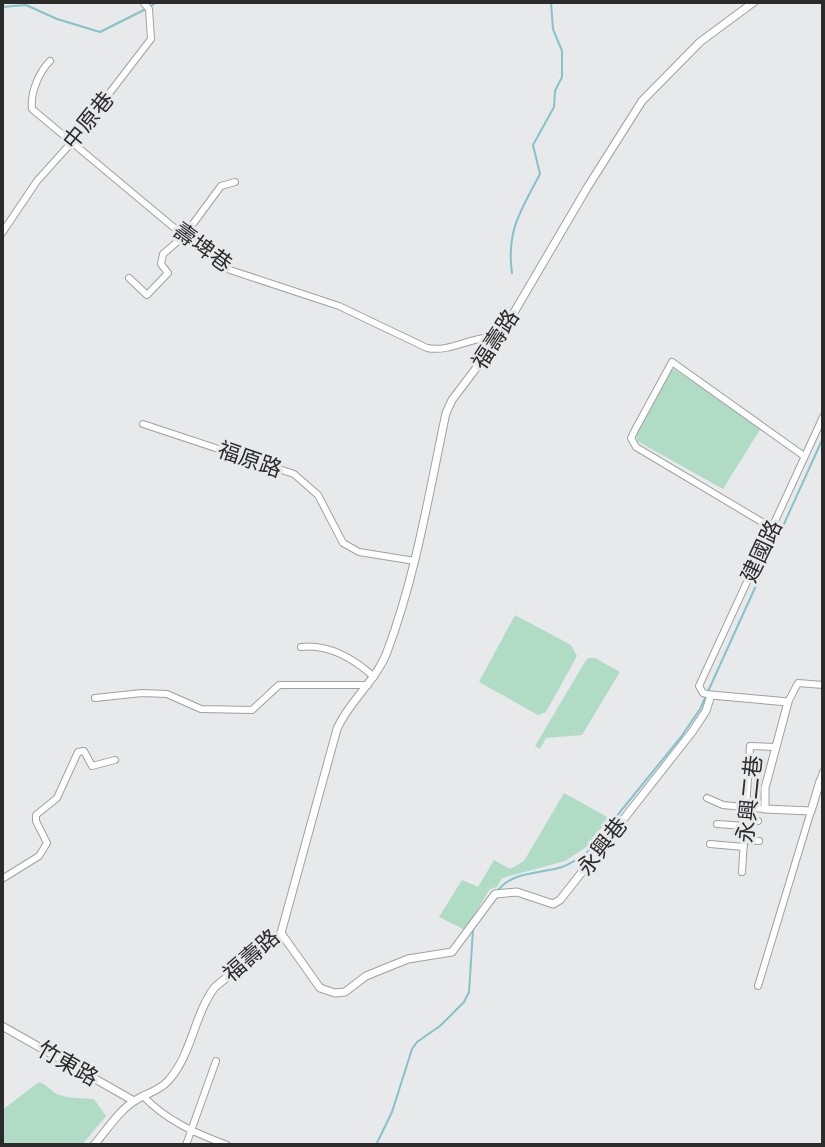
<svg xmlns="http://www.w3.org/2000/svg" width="825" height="1147" viewBox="0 0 825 1147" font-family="'Golos Text','Noto Sans TC',sans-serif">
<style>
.green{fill:#b0dcc6}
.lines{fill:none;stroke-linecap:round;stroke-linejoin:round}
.stream{stroke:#84c3c7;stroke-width:2}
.minor-casing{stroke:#9fa0a2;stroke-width:8}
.tertiary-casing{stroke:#9fa0a2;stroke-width:9}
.minor{stroke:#fff;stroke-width:6}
.tertiary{stroke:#fff;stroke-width:7}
.labels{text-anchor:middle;stroke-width:6;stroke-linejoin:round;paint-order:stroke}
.street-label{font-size:22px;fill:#2b2b2c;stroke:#e8e9eb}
</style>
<rect width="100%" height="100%" fill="#e8e9eb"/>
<path class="green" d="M674 369 761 428 723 489 637 441 636 434 668 373Z
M515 615 571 645 577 656 546 712 538 715 479 682Z
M589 658H595L620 672 582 735 546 738 540 749 535 746 586 660Z
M564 793 609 818 586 847 565 861 502 878 497 887 490 889 465 930 439 917 462 880 478 887 494 860 510 869 524 861Z
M39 1082C47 1085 50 1090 57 1094 69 1099 82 1098 94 1099L106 1116 82 1145H2V1110Z"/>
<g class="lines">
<path class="stream" d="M151 6 157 2
M2 7 26 5 57 19 100 32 146 9
M512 273C506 231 521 210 540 174L533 145 554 107 555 91 562 77V51L553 29 551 2
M497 892C511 871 540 874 562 867 570 864 577 859 585 855L681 737 700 709 823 438
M376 1145 392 1112 412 1049 417 1042 440 1026 464 1002 469 992 473 930"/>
<defs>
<path id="minor" d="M50 61C39 72 30 93 32 109L172 226 230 270 339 306 427 348C452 353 474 334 499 338
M2 233 37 181 72 142 151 39 149 9 143 2
M129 278 147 295 168 273 161 264 163 254 184 236 221 186 235 182
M143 424 294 474 318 495 343 543 359 552 415 561
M772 528 636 447 631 438 636 428 672 362 804 456
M301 647C329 644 353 658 374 677
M711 695 703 693 699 686 823 417
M95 698 142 693 167 694 201 709 252 710 279 685H368
M788 702 798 683 823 685
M820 781 823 772
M707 798 723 805 765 809
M745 820 758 821
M717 824 745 826
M744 840 759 841
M710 844 744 847
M742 872 750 746 775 747
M2 879 39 856 47 843 36 821V815L57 798 78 752 84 751 92 766 115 760
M758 986 811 811
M143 1096C167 1121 195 1133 227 1145
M186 1145 216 1061"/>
<path id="tertiary" d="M281 933 320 988 335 993 345 992 366 976 408 959 452 952 495 894 517 892 553 904 560 900 692 732 706 711 711 695 788 702 765 788V809L811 811 820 781H823
M2 1026 134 1101
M94 1145C106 1131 120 1109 136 1100 147 1093 159 1091 168 1081 192 1055 194 1014 215 987L281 933 337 729C349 701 376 681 387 652 416 575 429 493 446 413L452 400 499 338 587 188 642 101 700 42 754 2"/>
</defs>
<use href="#minor" class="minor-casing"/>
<use href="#tertiary" class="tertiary-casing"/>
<use href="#minor" class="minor"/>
<use href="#tertiary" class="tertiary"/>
</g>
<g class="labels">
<g class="street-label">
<text transform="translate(88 120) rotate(-51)" y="8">中原巷</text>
<text transform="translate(203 247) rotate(36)" y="8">壽埤巷</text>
<text transform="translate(495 339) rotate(-57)" y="8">福壽路</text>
<text transform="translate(250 459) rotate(19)" y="8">福原路</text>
<text transform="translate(761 551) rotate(-65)" y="8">建國路</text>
<text transform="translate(749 799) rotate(-84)" y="8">永興二巷</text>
<text transform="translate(602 846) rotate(-52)" y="8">永興巷</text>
<text transform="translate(251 955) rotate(-41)" y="8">福壽路</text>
<text transform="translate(68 1063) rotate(30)" y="8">竹東路</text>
</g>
</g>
<rect width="825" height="1147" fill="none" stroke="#2b2b2c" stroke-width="8"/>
</svg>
